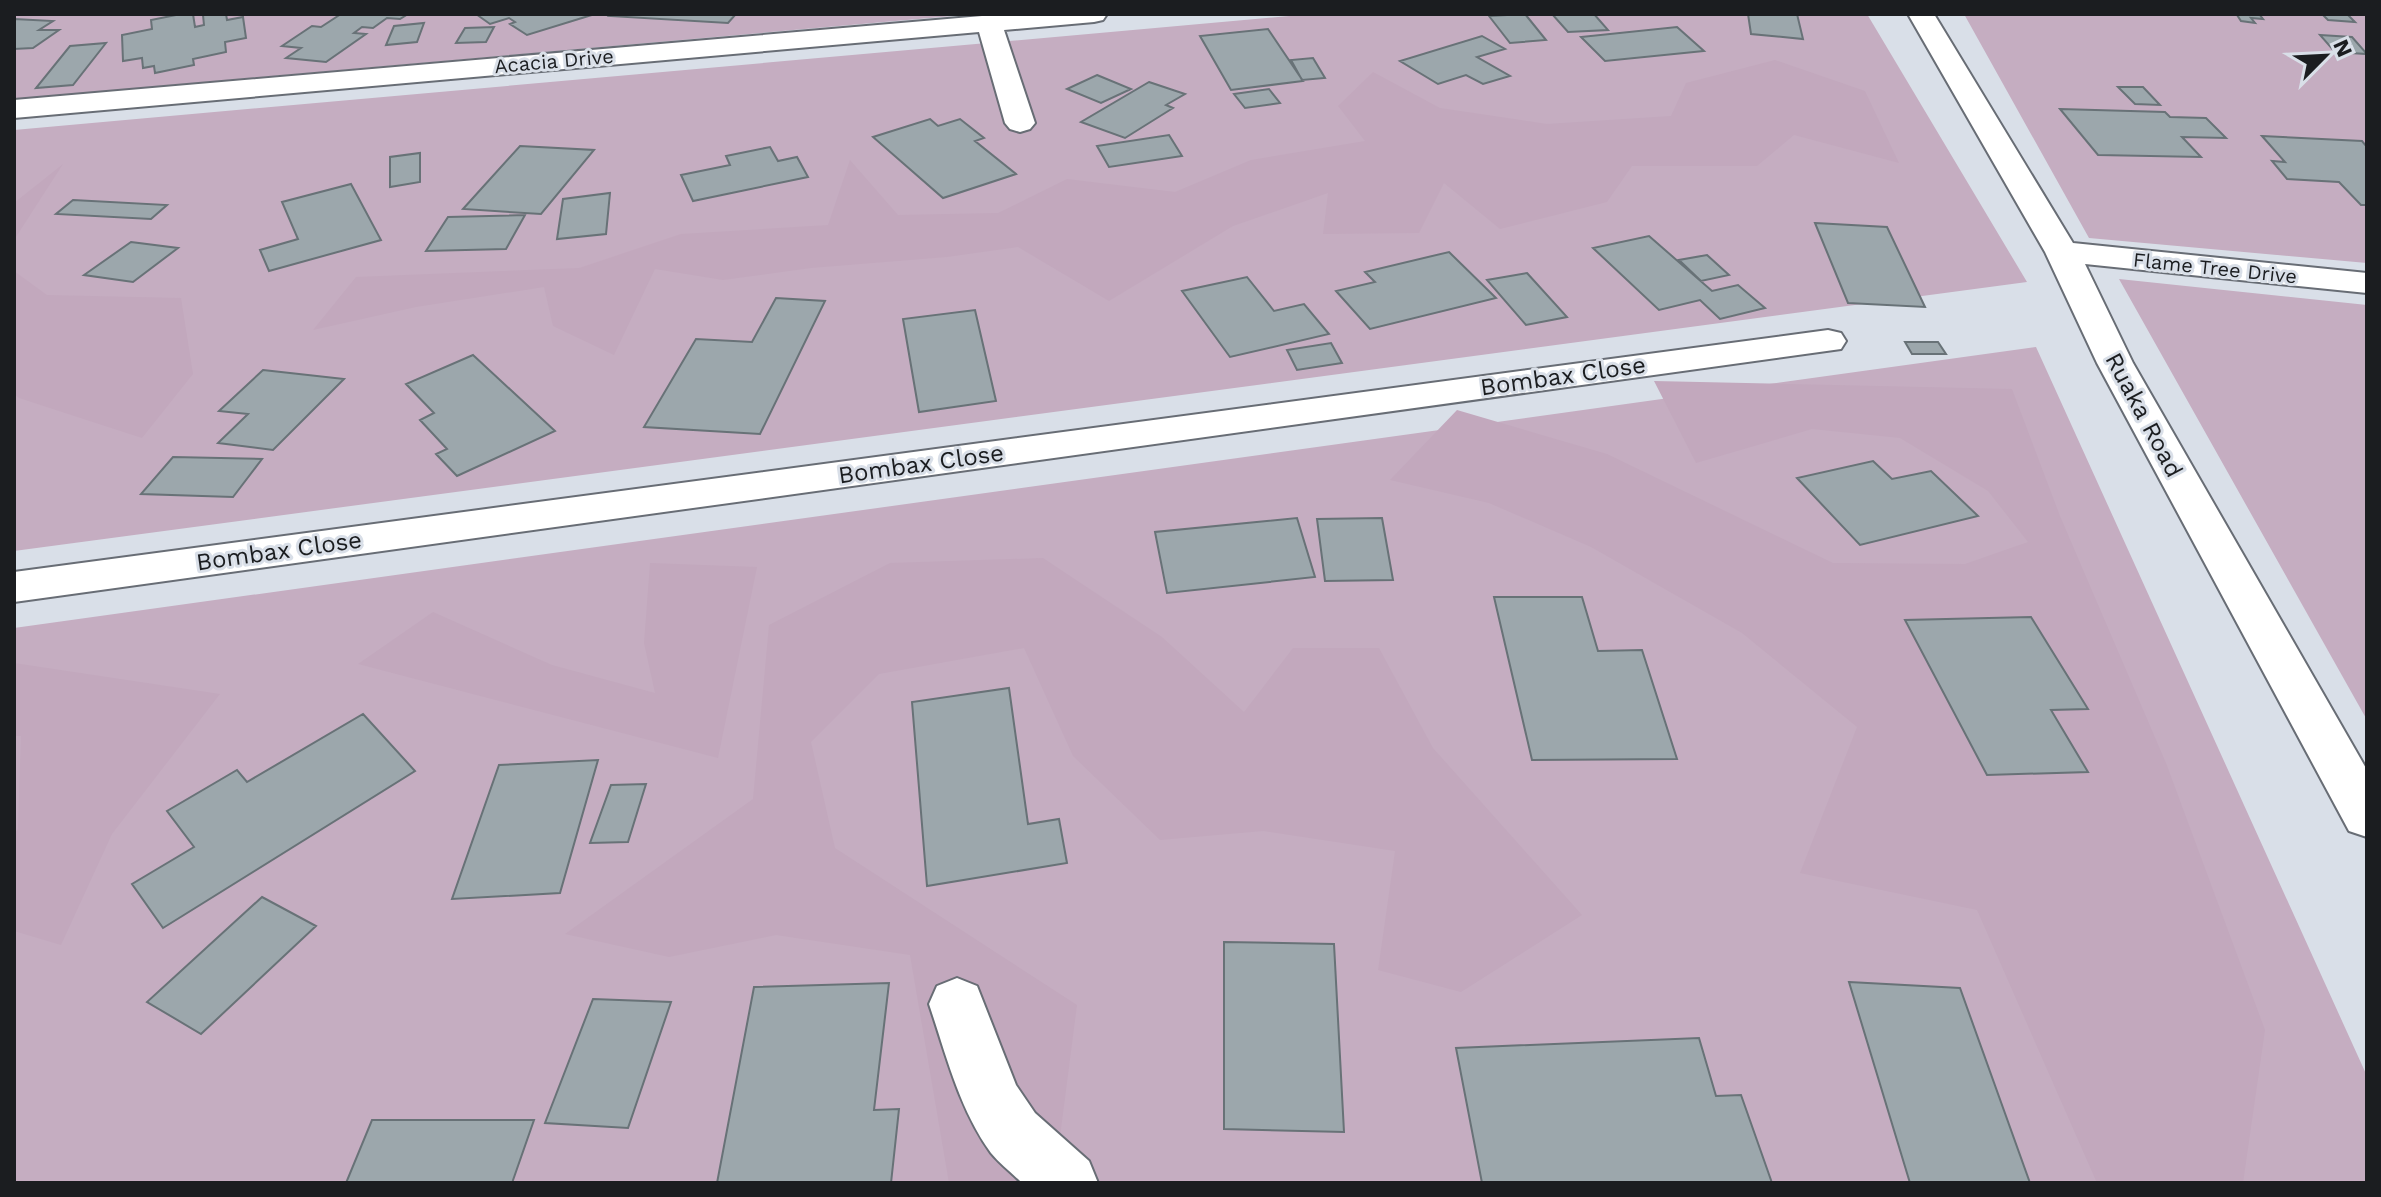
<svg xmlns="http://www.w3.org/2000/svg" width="2381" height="1197" viewBox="0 0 2381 1197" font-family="'Work Sans',sans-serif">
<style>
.green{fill:#c5adc1}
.forest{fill:#c2a8bd}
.building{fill:#9ca7ac;stroke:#687277;stroke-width:2}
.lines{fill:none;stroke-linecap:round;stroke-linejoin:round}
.minor-casing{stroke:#686d75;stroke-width:4}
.minor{fill:#fff;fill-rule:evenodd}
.labels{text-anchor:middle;stroke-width:6;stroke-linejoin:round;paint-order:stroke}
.far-street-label{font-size:20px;fill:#1b1d20;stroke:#d9dfe8}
.street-label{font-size:24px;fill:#1b1d20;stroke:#d9dfe8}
</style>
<rect width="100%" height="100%" fill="#d9dfe8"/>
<path class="green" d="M14 14H975L14 99Z
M1311 14H1867L2027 282 14 551V130Z
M1964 14H2367V263L2089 238Z
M2119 279 2367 305V720Z
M2036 347 2367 1076V1183H14V628Z"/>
<path class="forest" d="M1775 60 1865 91 1899 163 1794 135 1757 166H1632L1607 202 1500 229 1444 183 1419 233 1323 234 1328 193 1233 226 1109 301 1018 247 947 257 811 268 723 280 655 269 614 355 553 326 544 287 416 307 313 330 356 277 579 268 681 234 828 225 850 160 898 215 998 213 1067 179 1175 192 1251 160 1365 141 1338 106 1373 72 1440 108 1547 124 1671 116 1686 83Z
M63 164 14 240V203Z
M14 271 47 295 181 298 193 374 142 438 19 398 14 394Z
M1654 381 2012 389 2060 516 2166 763 2265 1030 2243 1183H2097L1977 910 1800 873 1857 727 1742 633 1591 547 1489 503 1390 480 1457 410 1607 454 1833 563 1965 564 2028 542 1988 491 1900 438 1812 429 1696 463Z
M1043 558 1162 637 1244 712 1293 648H1379L1433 748 1582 915 1461 992 1378 970 1395 851 1263 831 1160 840 1073 756 1024 648 879 674 811 742 835 848 1077 1005 1054 1183H949L910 955 776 935 669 957 565 934 753 799 769 625 890 563Z
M650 563 757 567 718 758 358 664 433 612 552 665 655 693 644 643Z
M14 663 220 694 112 834 61 945 14 931V834L18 829 21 736H14Z"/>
<path class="building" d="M181 14H193L195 27 204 25 203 15 226 14 227 20 243 17 246 38 225 42 226 52 193 59 194 65 155 73 154 66 143 68 142 58 123 61 122 35 152 29 151 20Z
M341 14H408L400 19 387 18 373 28 362 27 354 33 366 34 326 62 286 58 301 48 282 46 312 26 321 27Z
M476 14H595L527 35 510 24 515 22 509 18 490 24Z
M611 14H736L728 23 609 16Z
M1525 14 1546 40 1510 43 1489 16Z
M1552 14H1594L1608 30 1568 32Z
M1748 14H1797L1803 39 1751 34Z
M2223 14H2259L2263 19 2251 18 2255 23 2241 21 2237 15Z
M2322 14H2347L2355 22 2328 20Z
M14 19 53 21 39 30H59L33 48 14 49Z
M424 23 417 42 386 45 394 26Z
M494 27 486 42 456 43 465 28Z
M1677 27 1704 51 1605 61 1581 37Z
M1268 29 1303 81 1231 90 1200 36Z
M2320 35 2352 37 2367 54 2335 52Z
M1482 36 1505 49 1477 57 1510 76 1483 84 1466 75 1438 84 1400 61Z
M106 43 73 85 36 88 70 46Z
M1313 58 1325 78 1302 80 1291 60Z
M1097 75 1131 89 1101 103 1067 89Z
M1149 82 1185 94 1166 105 1173 108 1125 138 1081 122Z
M2118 87H2143L2160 105 2135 104Z
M1269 89 1280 103 1245 108 1234 94Z
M2060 109 2165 112 2170 117 2206 118 2226 138 2182 137 2201 157 2098 155Z
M930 119 938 126 960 119 984 138 975 141 1016 174 943 198 873 137Z
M1169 135 1182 156 1109 167 1097 146Z
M2262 136 2362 141 2367 147V205H2361L2339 182 2287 179 2272 161 2285 162Z
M520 146 594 150 541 214 463 209Z
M770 147 778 161 797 157 808 177 693 201 681 175 730 165 726 156Z
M420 153V182L390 187V157Z
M351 184 381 240 269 271 260 250 298 239 282 202Z
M610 193 606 234 557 239 563 199Z
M73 200 167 205 151 219 56 214Z
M525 215 506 249 426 251 448 217Z
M1815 223 1887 227 1925 307 1848 303Z
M1649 236 1712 291 1738 285 1765 308 1720 319 1700 300 1659 310 1593 248Z
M131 242 178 248 133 282 84 275Z
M1449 252 1496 298 1370 329 1336 291 1375 282 1365 272Z
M1707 255 1729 275 1701 281 1679 260Z
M1527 273 1567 317 1526 325 1487 280Z
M1247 277 1274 311 1304 304 1329 334 1230 357 1182 291Z
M776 298 825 301 760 434 644 427 696 339 752 342Z
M975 310 996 401 919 412 903 319Z
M1905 342H1938L1946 354H1912Z
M1331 343 1342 363 1297 370 1287 350Z
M473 355 555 431 457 476 436 454 447 449 420 420 434 413 406 384Z
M263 370 344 379 273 450 218 443 248 414 219 411Z
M173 457 262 459 233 497 141 494Z
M1873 461 1892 479 1931 471 1978 516 1860 545 1797 478Z
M1297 518 1315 577 1167 593 1155 532Z
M1382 518 1393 580 1325 581 1317 519Z
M1494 597H1582L1598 651 1642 650 1677 759 1532 760Z
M2031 617 2088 709 2051 710 2088 772 1987 775 1905 620Z
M1009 688 1028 824 1059 819 1067 863 927 886 912 702Z
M363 714 415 771 163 928 132 884 194 847 167 811 237 770 247 782Z
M598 760 560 893 452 899 499 765Z
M646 784 628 842 590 843 611 785Z
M262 897 316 926 201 1034 147 1002Z
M1224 942 1334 944 1344 1132 1224 1129Z
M1849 982 1960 988 2030 1183H1910Z
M889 983 874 1110 899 1109 891 1183H717L754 987Z
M593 999 671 1002 628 1128 545 1123Z
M1699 1038 1716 1096 1741 1095 1772 1183H1482L1456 1048Z
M372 1120H534L512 1183H346Z"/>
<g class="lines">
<defs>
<path id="minor" d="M1005 14H1107L1103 20 1094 22 1004 30 1035 123 1030 129 1020 132 1010 129 1005 123 979 32 14 118V100Z
M1908 14H1934L2073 243 2367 273V293L2085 264 2133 363 2367 770V837L2349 831 2097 363 2045 252Z
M1828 330 1841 333 1846 341 1841 349 14 602V572Z
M957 978 977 986 1016 1085 1035 1113 1089 1161 1098 1183H1022C1012 1173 1000 1164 991 1153 959 1109 946 1054 929 1004L937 986Z"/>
</defs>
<use href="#minor" class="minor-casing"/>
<use href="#minor" class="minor"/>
</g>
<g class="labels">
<g class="far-street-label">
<text transform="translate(554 61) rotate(-5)" y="7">Acacia Drive</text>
<text transform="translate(2215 268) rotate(6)" y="7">Flame Tree Drive</text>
</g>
<g class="street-label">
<text transform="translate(1563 376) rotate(-8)" y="8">Bombax Close</text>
<text transform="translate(2144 415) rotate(62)" y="8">Ruaka Road</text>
<text transform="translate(921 464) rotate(-8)" y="8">Bombax Close</text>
<text transform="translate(279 551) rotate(-8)" y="8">Bombax Close</text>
</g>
</g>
<rect width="2381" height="1197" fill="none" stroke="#1b1d20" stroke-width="32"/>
<g transform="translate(2325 56) rotate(66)" stroke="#d9dfe8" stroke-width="6" paint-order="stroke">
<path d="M0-6L14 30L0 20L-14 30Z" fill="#1b1d20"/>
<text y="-12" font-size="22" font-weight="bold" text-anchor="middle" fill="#1b1d20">N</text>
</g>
</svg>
